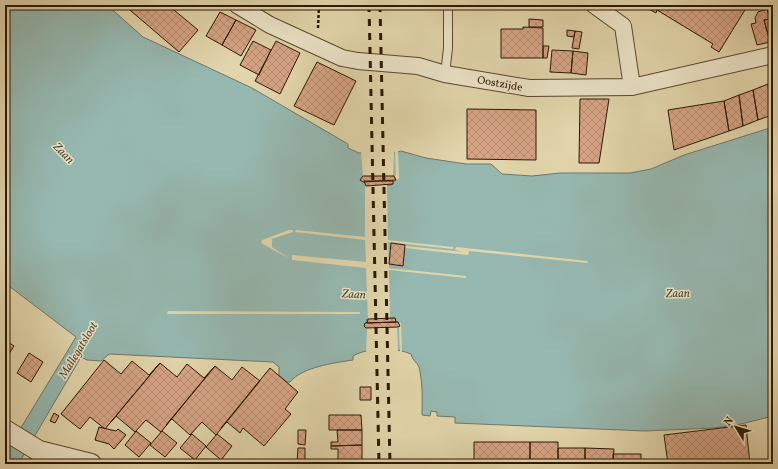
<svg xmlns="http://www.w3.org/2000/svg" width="778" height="469" viewBox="0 0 778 469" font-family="Vollkorn,serif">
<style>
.water{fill:#96b8b0;stroke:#6c786a;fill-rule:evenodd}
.pier{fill:#e2d5ab}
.building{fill:url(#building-cross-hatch);stroke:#2c1802}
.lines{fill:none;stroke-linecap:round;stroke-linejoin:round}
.service-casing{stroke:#5a472c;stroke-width:10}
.minor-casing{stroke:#5a472c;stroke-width:18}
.tertiary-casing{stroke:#5a472c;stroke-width:22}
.path{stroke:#2c1802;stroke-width:2.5;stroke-dasharray:3 2;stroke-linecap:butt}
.service{stroke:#ece4c8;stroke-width:8}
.minor{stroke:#ece4c8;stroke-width:16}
.tertiary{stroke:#ece4c8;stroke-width:20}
.rail{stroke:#2c1802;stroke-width:3;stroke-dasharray:7 7;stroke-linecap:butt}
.labels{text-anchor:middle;stroke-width:3;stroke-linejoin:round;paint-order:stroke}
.street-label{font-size:11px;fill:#2c1802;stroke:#ece4c8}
.water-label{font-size:12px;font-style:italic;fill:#4c4836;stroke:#ece4c8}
</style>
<defs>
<pattern id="building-cross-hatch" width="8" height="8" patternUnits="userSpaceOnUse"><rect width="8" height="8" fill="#d6a485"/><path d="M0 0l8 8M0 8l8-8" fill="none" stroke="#b88c71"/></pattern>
</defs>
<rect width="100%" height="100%" fill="#e2d5ab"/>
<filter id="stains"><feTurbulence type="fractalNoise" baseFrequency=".005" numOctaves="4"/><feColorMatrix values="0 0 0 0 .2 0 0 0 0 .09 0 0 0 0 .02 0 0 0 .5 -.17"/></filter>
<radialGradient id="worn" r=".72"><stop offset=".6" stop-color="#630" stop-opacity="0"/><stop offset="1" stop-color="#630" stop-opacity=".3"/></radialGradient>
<path class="water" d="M5 5H107L143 37 252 88 348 144V148L359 153H395L401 151 426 158 466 164H491L502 174 532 176 560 173H630L651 169 684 155 773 127V416L737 425 714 428 645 431 455 423V417L437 416V412L431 411 430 416 422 415C422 399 423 383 419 367 417 362 412 360 411 354 394 347 369 347 353 356V360C334 363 302 367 290 382H287L279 375V367L273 362 109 354 101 361 87 360 81 357 19 463 20 464H5V454L76 337 5 283ZM363 176H394L395 181H393L392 185 366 186 364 181 360 180ZM395 318 396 322H398V327L366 328 367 319Z"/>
<path class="pier" d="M398 150 399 179 391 181V179L363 178 387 183 388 240 453 247V249L388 242 389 268 466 276V278L389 270 390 320 369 324 401 323 402 353 400 352 399 327 397 328 398 352 366 353 367 329 364 325 368 322 366 268 292 260V255L366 262 365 240 295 232 296 230 365 237V182L360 180 363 176 361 151H394L393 176H396L395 151Z
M289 230H293V232L272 239V247L290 259 261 243 262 240Z
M405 246 464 252 455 250 456 247 588 261 587 263 469 251 468 255 405 248Z
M168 311 360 312V314H167Z"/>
<path class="building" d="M124 5H168L198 30 179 52Z
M648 5H748L719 52 711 47 713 44 657 10 656 13 647 8Z
M773 8V41L770 42 764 20 770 19 767 9Z
M767 9 770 19 764 20 770 42 757 45 751 24 756 23 755 18 758 12Z
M220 12 236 20 222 45 206 36Z
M529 19 543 20V27H529Z
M236 20 256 30 241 56 222 45Z
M523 27 543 28V58H501V29H523Z
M567 30 575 31 574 37 567 36Z
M575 31 582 32 579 49 572 48Z
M253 41 271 50 259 75 240 65Z
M276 41 300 53 280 94 255 81Z
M543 46H549L547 58H543Z
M552 50 573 51 571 73 550 72Z
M573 51 588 53 586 75 571 73Z
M317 62 356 81 334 125 294 106Z
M773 82V115H772L768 84Z
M768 84 772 115 758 120 753 90Z
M753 90 758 120 743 126 739 95Z
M739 95 743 126 729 131 724 101Z
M580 99H609L599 163H579Z
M724 101 729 131 674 150 668 110Z
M467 109 536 110V160L467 159Z
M363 176H394L396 180 363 182 360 180Z
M364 181H393V184L366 186Z
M391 243 405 245 403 266 389 264Z
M395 318 396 322 367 323 368 319Z
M398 322 400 326 398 327 366 328 364 326 365 323Z
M8 342 14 346 9 354 5 351Z
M29 353 43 362 31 382 17 373Z
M104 360 121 374 132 361 149 375 160 363 105 429 90 417 80 429 61 414Z
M160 363 177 377 187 364 204 378 215 366 161 432 146 420 135 432 116 416 111 422Z
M215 366 232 380 242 367 260 381 216 435 202 422 190 435 172 419 166 425Z
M270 368 298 392 285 409 291 414 264 446 243 428 240 433 227 422 221 428Z
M360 387H371V400H360Z
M54 413 59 416 55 423 50 421Z
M329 415H361L362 430H329Z
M746 425 750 464H668L664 435Z
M99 427 116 431 118 429 126 435 114 449 109 444 95 440Z
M298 430H306L305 445 298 444Z
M337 430H362V445L331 446V442H338Z
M136 431 151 443 139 457 125 445Z
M162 431 177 443 165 457 150 445Z
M192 434 206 446 195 460 180 448Z
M217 434 232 446 221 460 206 447Z
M770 436H773V462Z
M474 442H530V464H474Z
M530 442H558V464H530Z
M362 445V462H338V449H331V446Z
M298 448H305V463L297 462Z
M558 448H585V464H558Z
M585 448 614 449 613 464H585Z
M613 454H641V464H613Z"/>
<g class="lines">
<defs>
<path id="service" d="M445 74 448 48V5"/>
<path id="minor" d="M237 5 270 25 342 58 358 61 418 66 445 74 529 88 632 87 773 55
M594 5 623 26 632 87"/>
<path id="tertiary" d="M5 430 39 451 91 464"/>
</defs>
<use href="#service" class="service-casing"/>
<use href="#minor" class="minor-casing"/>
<use href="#tertiary" class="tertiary-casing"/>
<path class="path" d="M318 28 319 5"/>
<use href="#service" class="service"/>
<use href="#minor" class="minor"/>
<use href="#tertiary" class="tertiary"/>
<path class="rail" d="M369 5 379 464
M380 5 390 464"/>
</g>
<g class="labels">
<g class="street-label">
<text transform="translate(500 83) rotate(10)" y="4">Oostzijde</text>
</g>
<g class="water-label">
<text transform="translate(64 153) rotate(45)" y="4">Zaan</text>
<text transform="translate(678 293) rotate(-1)" y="4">Zaan</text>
<text transform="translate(354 294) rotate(3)" y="4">Zaan</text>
<text transform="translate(78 350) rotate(-59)" y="4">Mallegatsloot</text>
</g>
</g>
<rect width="778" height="469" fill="none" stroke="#e2d5ab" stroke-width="20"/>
<rect x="6" y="6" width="766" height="457" fill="none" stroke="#2c1802" stroke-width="2"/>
<rect x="10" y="10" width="758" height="449" fill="none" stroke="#2c1802"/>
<g transform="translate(736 427) rotate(308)" stroke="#ece4c8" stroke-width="3" paint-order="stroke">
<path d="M0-3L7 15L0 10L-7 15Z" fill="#2c1802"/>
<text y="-6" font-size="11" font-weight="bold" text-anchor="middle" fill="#2c1802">N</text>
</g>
<rect width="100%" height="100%" filter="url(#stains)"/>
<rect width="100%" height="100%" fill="url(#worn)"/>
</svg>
